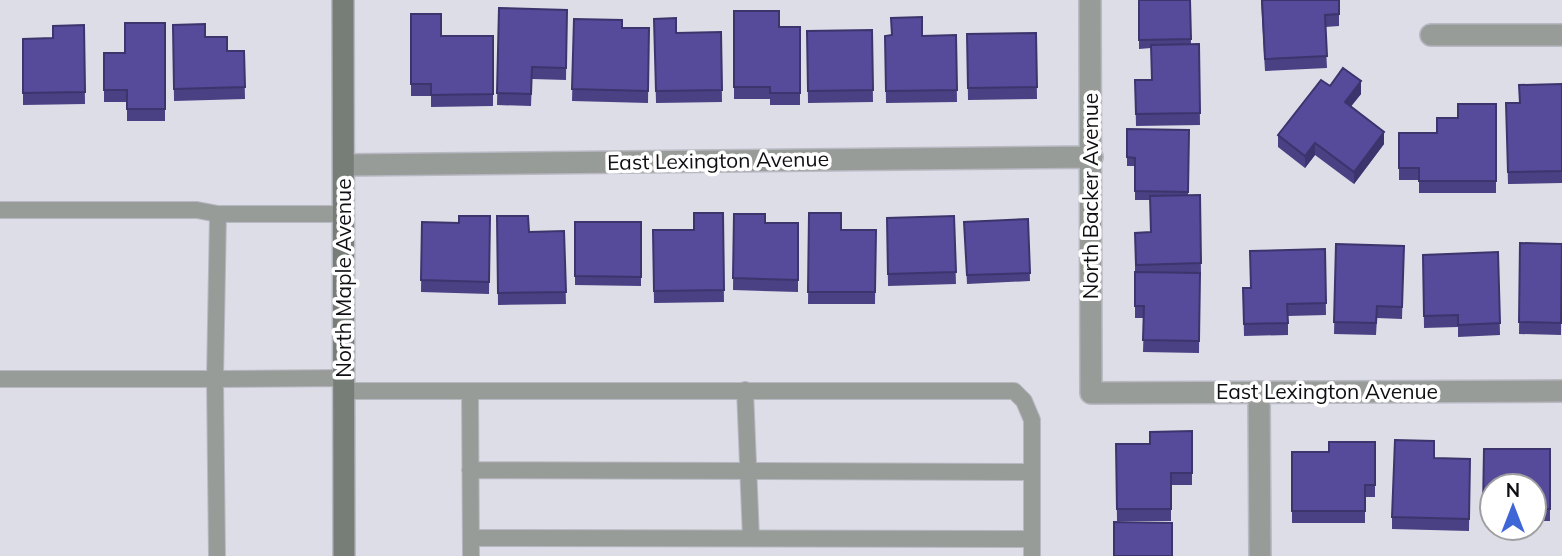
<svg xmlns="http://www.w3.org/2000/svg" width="1562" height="556" viewBox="0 0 1562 556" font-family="Mulish,sans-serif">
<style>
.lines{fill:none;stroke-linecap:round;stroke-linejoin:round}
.lane-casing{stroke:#b8b8c2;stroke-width:18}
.street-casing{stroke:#b8b8c2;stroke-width:24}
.secondary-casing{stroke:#b8b8c2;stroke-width:24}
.lane{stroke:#989c98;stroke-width:16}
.street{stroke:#989c98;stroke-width:21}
.secondary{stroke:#777d77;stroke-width:21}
.wall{fill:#4a4084}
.shaded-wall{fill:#3c346c}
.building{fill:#564b9a;stroke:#3c346c;stroke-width:2}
.labels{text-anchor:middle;stroke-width:7;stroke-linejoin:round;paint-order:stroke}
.street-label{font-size:21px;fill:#0f0f13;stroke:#fff}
</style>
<rect width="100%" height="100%" fill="#dddde8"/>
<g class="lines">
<defs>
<path id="lane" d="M0 210H197L218 214
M344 214H218L215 379 344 378
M0 379H215L217 556
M745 390 751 538
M344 391H1014L1024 401 1032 420V556
M470 391 471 556
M470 470 1032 472
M471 538 1032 539"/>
<path id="street" d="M1090 0 1091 393 1562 391
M1431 35H1562
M344 165 1092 157
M1259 392 1260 556"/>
<path id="secondary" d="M343 0 344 556"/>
</defs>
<use href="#lane" class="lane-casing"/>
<use href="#street" class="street-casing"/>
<use href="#secondary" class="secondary-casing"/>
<use href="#lane" class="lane"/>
<use href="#street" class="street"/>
<use href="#secondary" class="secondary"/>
</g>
<path class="wall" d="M1139 0H1190L1191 44H1199L1200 125 1136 126 1135 80H1152L1151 48 1139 49Z
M1261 0H1339V26L1325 27 1327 68 1265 71Z
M499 8 567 10 566 80 532 79 531 106 497 105Z
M734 11 779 27H800V105H770V99H734Z
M411 14 441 36H493V106L431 107V96H411Z
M574 19 622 28H649L648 103 572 101Z
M654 19 676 33 721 32 722 102 656 103Z
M165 23V121H127V102H104V53H125Z
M84 25 85 104 23 105V39L53 38Z
M173 25 205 37 227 51H244L245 99 174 101Z
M872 30 873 102 808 103 807 31Z
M1036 33 1037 99 968 100 967 34Z
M956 35 957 102 886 103 885 36Z
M1562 84V183L1508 184 1506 103H1520Z
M1330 86 1361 94 1351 106 1384 144 1354 184 1315 155 1305 168 1278 147V135Z
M1496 104V193H1419V180H1399V133H1437L1458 118Z
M1127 129 1189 130 1188 195H1200L1201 275H1200L1199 353 1143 352 1144 318H1135V233L1150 232V200H1135V166H1127Z
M723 213 724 302 654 303 653 230H694Z
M809 213 841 230H876L875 304H808Z
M734 214 765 223H798V292L733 290Z
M490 216 489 294 421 292 422 222 459 223Z
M497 216 529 232 564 231 566 304 498 305Z
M954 216 956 284 888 286 887 218Z
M1028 219 1030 281 967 284 964 222Z
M575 222H641V286L575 285Z
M1520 243 1562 244 1561 335 1519 334Z
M1336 244 1404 246 1402 319 1377 318 1376 335 1334 334Z
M1325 249 1326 315 1288 316V335L1244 336 1243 288H1251Z
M1498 252 1500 335 1458 337V327L1424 328 1423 255Z
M1192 431V485H1171V521H1117L1116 444H1150Z
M1375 442V497H1365V523H1292V452H1329Z
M1484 449H1550V521H1534V486H1492V520H1483Z
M1434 458 1470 459 1469 531 1392 529V517Z"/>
<path class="shaded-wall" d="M1361 81V94L1345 114V102Z
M1384 132V144L1354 184V172Z
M1315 143V155L1305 168V156Z"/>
<path class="building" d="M1139 0H1190L1191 39 1139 40Z
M1262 0H1339V14L1325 15 1327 56 1265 59Z
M499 8 567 10 566 68 532 67 531 94 497 93Z
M734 11H779V27H800V93H770V87H734Z
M411 14H441V36H493V94L431 95V84H411Z
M922 17V36L956 35 957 90 886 91 885 36 892 35 891 18Z
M676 18V33L721 32 722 90 656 91 654 19Z
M574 19 622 20V28H649L648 91 572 89Z
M125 23H165V109H127V90H104V53H125Z
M205 24V37H227V51H244L245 87 174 89 173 25Z
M84 25 85 92 23 93V39L53 38V26Z
M872 30 873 90 808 91 807 31Z
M1036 33 1037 87 968 88 967 34Z
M1199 44 1200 113 1136 114 1135 80H1152L1151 45Z
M1343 68 1361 81 1345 102 1384 132 1354 172 1315 143 1305 156 1278 135 1321 80 1330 86Z
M1562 84V171L1508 172 1506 103H1520L1519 85Z
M1458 104H1496V181H1419V168H1399V133H1437V118H1458Z
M1127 129 1189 130 1188 192 1135 191V158L1127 157Z
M1200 195 1201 263 1136 265 1135 233 1151 232 1150 196Z
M694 213H723L724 290 654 291 653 230H694Z
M809 213H841V230H876L875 292H808Z
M734 214H765V223H798V280L733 278Z
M459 216H490L489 282 421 280 422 222 459 223Z
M497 216H528L529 232 564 231 566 292 498 293Z
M954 216 956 272 888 274 887 218Z
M1028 219 1030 273 967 275 964 222Z
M575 222H641V277L575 276Z
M1520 243 1562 244 1561 323 1519 322Z
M1336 244 1404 246 1402 307 1377 306 1376 323 1334 322Z
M1325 249 1326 303 1287 304 1288 323 1244 324 1243 288H1251L1250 251Z
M1498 252 1500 323 1458 325V315L1424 316 1423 255Z
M1135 272 1200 273 1199 341 1143 340 1144 306H1135Z
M1192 431V473H1171V509H1117L1116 444H1150V432Z
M1395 440 1434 441V458L1470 459 1469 519 1392 517Z
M1329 442H1375V485H1365V511H1292V452H1329Z
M1484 449H1550V509H1534V486H1492V508H1483Z
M1114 522 1172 523V556H1114Z"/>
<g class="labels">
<g class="street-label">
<text transform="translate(718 161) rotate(-1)" y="7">East Lexington Avenue</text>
<text transform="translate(1091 196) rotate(-90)" y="7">North Backer Avenue</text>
<text transform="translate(344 278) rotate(-90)" y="7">North Maple Avenue</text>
<text x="1327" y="399">East Lexington Avenue</text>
</g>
</g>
<g transform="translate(1513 507)"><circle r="33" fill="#ffffff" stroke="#9f9fa1" stroke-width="2"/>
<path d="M0-5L12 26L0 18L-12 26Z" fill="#3f66d7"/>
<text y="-10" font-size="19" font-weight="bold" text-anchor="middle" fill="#0f0f13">N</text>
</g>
</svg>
